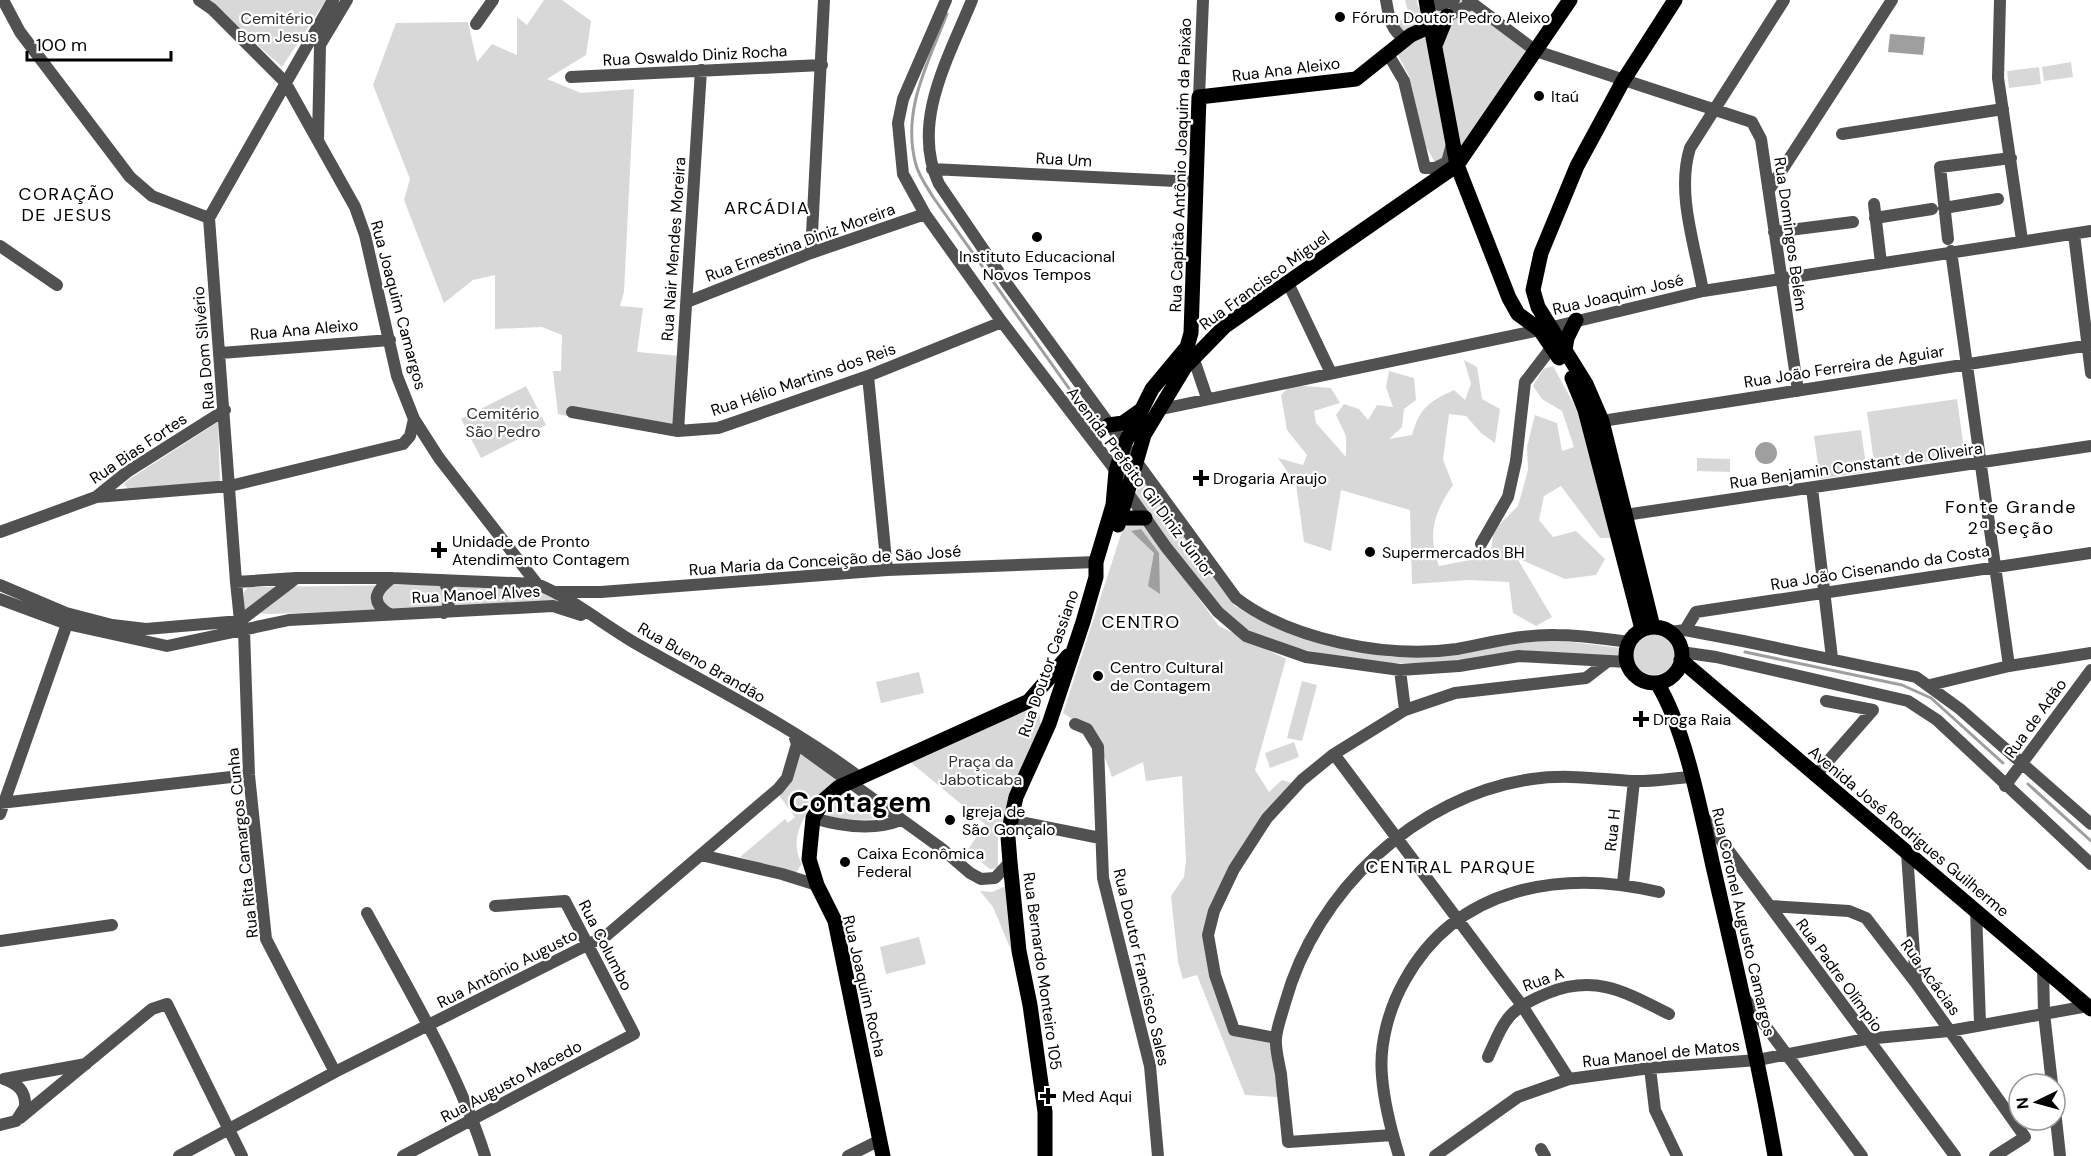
<svg xmlns="http://www.w3.org/2000/svg" width="2091" height="1156" viewBox="0 0 2091 1156" font-family="'DM Sans',sans-serif">
<style>
.green{fill:#d8d8d8}
.water{fill:#9f9f9f}
.lines{fill:none;stroke-linecap:round;stroke-linejoin:round}
.stream{stroke:#9f9f9f;stroke-width:3}
.minor{stroke:#515151;stroke-width:12}
.major{stroke:#000;stroke-width:15}
.poi-dot{fill:#000;stroke:#fff;stroke-width:2}
.labels{text-anchor:middle;stroke-width:4.5;stroke-linejoin:round;paint-order:stroke}
.poi-label{font-size:16px;fill:#000;stroke:#fff;text-anchor:start}
.park-label{font-size:16px;fill:#2f2f2f;stroke:#fff}
.street-label{font-size:16px;fill:#000;stroke:#fff}
.neighbourhood-label{font-size:18px;letter-spacing:1.5px;fill:#000;stroke:#fff}
.town-label{font-size:28px;font-weight:bold;fill:#000;stroke:#fff}
</style>
<rect width="100%" height="100%" fill="#fff"/>
<path class="green" d="M208 0H326L282 67Z
M544 0H562L591 21 586 55 547 79 581 93 634 89 624 292 620 306 643 308 637 352 680 356 675 425 568 407 567 416 558 414 553 371H561L562 335 542 327 495 329V275L473 280 444 303 404 200 410 179 373 85 396 23 468 22 477 62 492 44 517 55V17L527 25Z
M1405 0H1417L1418 7 1431 5V0H1473L1530 48 1472 140 1435 162 1426 147 1409 76 1396 51 1397 23 1409 15Z
M2071 62 2073 77 2044 81 2042 67Z
M2039 67 2041 84 2009 88 2007 71Z
M1464 360 1477 367 1482 399 1500 409 1495 443 1481 433 1466 416 1449 414 1443 460 1453 485C1434 513 1427 533 1439 566L1490 556 1494 530 1518 506 1528 470 1527 447 1535 415 1557 423 1562 451 1574 447 1562 411 1542 399 1533 386 1543 369 1553 366 1581 417 1612 538H1600L1561 486 1544 496 1539 520 1553 537 1576 531 1605 559 1596 575 1565 579 1517 558 1552 617 1536 626 1513 613 1509 582 1469 580 1412 584 1410 510 1341 490 1331 551 1304 542 1296 484 1278 458 1303 465 1307 455 1287 430 1281 395 1291 385 1331 388 1340 403 1314 411 1316 423 1346 457V436L1336 415 1344 404 1359 409 1368 420 1377 405 1393 407 1386 387 1389 371 1414 378 1416 400 1404 409 1402 427 1389 439 1412 435C1420 408 1428 402 1454 390L1465 400 1471 384Z
M526 386 546 425 481 458 461 419Z
M1957 399 1965 456 1875 469 1867 412Z
M218 422 220 481 128 489 124 484 128 480Z
M1861 430 1867 472 1820 479 1814 436Z
M1697 458 1730 459V472L1697 471Z
M1139 476 1235 606 1270 625 1337 647 1392 657 1457 654 1516 643 1557 640 1620 648V660L1590 655 1520 650 1454 663H1371L1300 649 1248 631 1218 605 1180 557 1136 494Z
M1142 521 1219 626 1286 659 1255 770 1269 792 1282 780 1295 784 1267 813 1204 933 1231 1027 1274 1041 1278 1097 1245 1095 1197 975 1183 979 1178 962 1171 896 1184 877 1186 860 1182 776 1146 781 1143 762 1112 777C1100 742 1095 733 1063 713L1125 522Z
M491 584 531 587 563 600 411 609 269 614 243 612 244 592 248 587Z
M1633 654a21 21 0 1 1 42 0a21 21 0 1 1-42 0Z
M919 672 924 693 881 703 876 682Z
M1302 681 1317 685 1302 741 1287 738Z
M1031 710 1040 715 1041 729 998 834V868L990 869 967 851 985 824 908 760 1019 711Z
M1294 742 1299 757 1270 768 1265 753Z
M800 751 837 779C815 800 784 832 802 864L795 874 740 857 785 819 788 823 795 817 778 794 790 784Z
M843 792 889 819 852 820 825 816Z
M1008 885 1011 950 993 907 980 891 992 892Z
M919 937 926 964 886 974 880 947Z"/>
<path class="water" d="M1890 34 1925 37 1923 55 1888 52Z
M1755 453a11 11 0 1 1 22 0a11 11 0 1 1-22 0Z
M1141 529 1159 553 1160 594 1148 586 1154 553 1131 531Z"/>
<g class="lines">
<path class="stream" d="M947 14C928 63 901 111 916 165 919 176 927 187 933 197L1073 394
M1745 652 1902 685 1931 698 2003 763
M2028 784 2091 841"/>
<path class="minor" d="M3 0 20 32 130 177 152 196 209 218
M199 0 212 9 285 82 355 207 365 235 397 376 414 419 439 458 537 584
M333 0 209 218 236 582 240 621 244 631 249 775 266 939 335 1072
M946 0 903 99 898 123 903 174 925 214 1002 322 1116 471 1128 493 1166 547 1218 612 1246 636 1306 657 1400 670 1459 666 1519 656 1627 662
M972 0C949 57 910 123 939 184L1007 284 1236 598C1291 640 1388 659 1457 649 1490 643 1522 634 1556 635 1580 635 1605 639 1629 642
M1386 0C1389 16 1390 30 1405 39
M1468 0 1536 51 1752 122 1761 139 1798 391
M2000 0 1998 78 2022 240
M1426 1 1440 5 1454 0
M1440 20 1471 4
M476 24 493 0
M1388 54 1404 81 1425 168H1435L1447 162 1452 144
M571 77 822 65
M1199 97 1203 0
M1842 134 2003 109
M318 140 320 45 347 0
M932 169 1196 182
M1769 190 1892 0
M1874 204 1881 263
M1944 208 1998 199
M1875 218 1932 209
M1774 232 1853 222
M2074 234 2091 373
M1948 239 1940 167 2011 158
M0 246 57 285
M1951 251 2009 666
M811 253 824 0
M1288 283 1331 373
M1703 291C1695 245 1676 193 1690 148L1784 0
M687 302 811 253 925 214
M1191 351 1207 398
M221 353 390 340
M868 376 887 570
M1157 410 1540 330 1703 291 2091 231
M572 412 678 431 718 428 868 376 1002 322
M1602 421 2091 345
M678 431 701 70
M1812 488 1832 658
M96 497 230 486 403 444 410 436 414 419
M1625 515 2091 446
M0 532 96 497 127 472 225 410
M1481 544 1508 497 1516 461 1525 382 1552 347
M442 580C451 590 452 603 444 613
M236 582 296 578H392L537 584C571 598 603 624 635 643 710 686 790 725 859 777
M0 585 66 613 112 625 146 629 240 621 295 579
M557 592H601L887 570 1096 562
M0 599 67 624 167 646 289 620 553 606 581 615
M389 614C369 601 376 590 392 578
M1685 630 1696 612 1709 610 2091 553
M1671 632 1685 630 1743 641 1916 677 1960 709 2091 824
M1681 652 1716 657 1908 701 1937 720 2091 864
M1400 670 1405 710
M1930 685 2009 666 2091 653
M1075 724 1087 729 1098 747 1103 878 1150 1066 1158 1156
M795 738 797 744 941 848 970 873 981 879 995 878 1010 862
M1334 754 1521 1004 1569 1079
M1815 776 1873 710 1826 701
M2005 786 2091 670
M0 803 249 775
M0 814 67 624
M1703 816 1955 1156
M813 818C840 826 874 831 901 820
M1011 820 1100 838
M1907 853 1916 983
M701 855 782 874 817 885
M1623 883 1634 781
M1770 906 1849 911 1866 918 1916 983 2025 1137 1995 1156
M1976 910 1980 1023
M367 913C409 991 458 1071 485 1156
M0 941 112 925
M2043 967 2044 1013 2052 1084
M1744 997 1862 1156
M1276 1038 1234 1030 1215 975 1208 935 1214 911 1234 869 1267 818 1302 780 1334 754 1405 710 1455 693 1586 678 1608 661
M1488 1057C1505 1019 1508 1009 1548 993 1596 974 1625 992 1669 1014
M1650 1068 1655 1110 1677 1156
M4 1079 86 1064
M2055 1110 2060 1156
M20 1118 152 1009 167 1004 242 1156
M0 1125 16 1121 25 1107C26 1091 18 1084 4 1079
M1393 1135 1288 1142C1286 1119 1283 1097 1281 1074 1279 1063 1275 1049 1276 1038 1277 1027 1282 1014 1285 1003 1316 891 1416 796 1532 779 1566 774 1598 779 1632 781 1651 782 1672 778 1691 777
M1541 1149 1545 1156
M179 1156 335 1072 607 935 778 789 787 778 797 744
M403 1156 634 1034 565 901 495 906
M848 1156 880 1140
M1399 1156C1391 1130 1384 1103 1382 1076 1379 1044 1389 1008 1405 980 1457 886 1562 869 1659 892
M1435 1156 1518 1097 1569 1079 1650 1068 1758 1060 1866 1039 1949 1031 2088 1006"/>
<path class="major" d="M1426 0 1457 165 1509 298 1518 314 1540 330 1559 358
M1436 43 1447 16
M1565 350 1567 338 1576 320
M1572 378 1585 410 1642 629
M1109 425 1123 423 1140 411
M1120 518H1145
M1118 525 1144 435 1185 367 1225 326 1457 165 1570 0
M1653 627 1602 421 1586 384 1538 307 1533 290 1541 253 1577 166 1623 81 1675 0
M1626 655a28 28 0 1 1 56 0a28 28 0 1 1-56 0Z
M1681 660 2091 1009
M1657 683C1685 728 1701 812 1713 866 1735 962 1758 1058 1775 1156
M883 1156 835 921 817 885 809 859 813 818 824 800 839 787 1029 701 1068 656
M1045 1156V1112L1030 1005 1019 951 1010 862 1008 837 1011 820 1016 797 1049 724 1083 622 1096 577V562L1113 505 1116 471 1124 445 1152 389 1187 347 1191 333 1199 97 1356 79 1411 35 1431 26"/>
</g>
<g class="poi-dot">
<circle cx="1340" cy="17" r="6"/>
<circle cx="1539" cy="96" r="6"/>
<circle cx="1037" cy="237" r="6"/>
<path d="M1198 469h6v6h6v6h-6v6h-6v-6h-6v-6h6z"/>
<path d="M436 541h6v6h6v6h-6v6h-6v-6h-6v-6h6z"/>
<circle cx="1370" cy="552" r="6"/>
<circle cx="1098" cy="676" r="6"/>
<path d="M1638 710h6v6h6v6h-6v6h-6v-6h-6v-6h6z"/>
<circle cx="950" cy="820" r="6"/>
<circle cx="845" cy="862" r="6"/>
<path d="M1045 1087h6v6h6v6h-6v6h-6v-6h-6v-6h6z"/>
</g>
<g class="labels">
<g class="poi-label">
<text x="1352" y="23">Fórum Doutor Pedro Aleixo</text>
<text x="1551" y="102">Itaú</text>
<text x="1037" y="262" text-anchor="middle">Instituto Educacional<tspan x="1037" dy="18">Novos Tempos</tspan></text>
<text x="1213" y="484">Drogaria Araujo</text>
<text x="452" y="547">Unidade de Pronto<tspan x="452" dy="18">Atendimento Contagem</tspan></text>
<text x="1382" y="558">Supermercados BH</text>
<text x="1110" y="673">Centro Cultural<tspan x="1110" dy="18">de Contagem</tspan></text>
<text x="1653" y="725">Droga Raia</text>
<text x="962" y="817">Igreja de<tspan x="962" dy="18">São Gonçalo</tspan></text>
<text x="857" y="859">Caixa Econômica<tspan x="857" dy="18">Federal</tspan></text>
<text x="1062" y="1102">Med Aqui</text>
</g>
<g class="park-label">
<text x="277" y="24">Cemitério<tspan x="277" dy="18">Bom Jesus</tspan></text>
<text x="503" y="419">Cemitério<tspan x="503" dy="18">São Pedro</tspan></text>
<text x="981" y="767">Praça da<tspan x="981" dy="18">Jaboticaba</tspan></text>
</g>
<g class="street-label">
<text transform="translate(695 55) rotate(-3)" y="6">Rua Oswaldo Diniz Rocha</text>
<text transform="translate(1286 69) rotate(-7)" y="6">Rua Ana Aleixo</text>
<text transform="translate(1064 159) rotate(3)" y="6">Rua Um</text>
<text transform="translate(1180 165) rotate(-88)" y="6">Rua Capitão Antônio Joaquim da Paixão</text>
<text transform="translate(1791 234) rotate(82)" y="6">Rua Domingos Belém</text>
<text transform="translate(800 242) rotate(-20)" y="6">Rua Ernestina Diniz Moreira</text>
<text transform="translate(673 249) rotate(-86)" y="6">Rua Nair Mendes Moreira</text>
<text transform="translate(1264 280) rotate(-36)" y="6">Rua Francisco Miguel</text>
<text transform="translate(1618 294) rotate(-13)" y="6">Rua Joaquim José</text>
<text transform="translate(399 305) rotate(75)" y="6">Rua Joaquim Camargos</text>
<text transform="translate(304 329) rotate(-5)" y="6">Rua Ana Aleixo</text>
<text transform="translate(203 348) rotate(-95)" y="6">Rua Dom Silvério</text>
<text transform="translate(1844 366) rotate(-9)" y="6">Rua João Ferreira de Aguiar</text>
<text transform="translate(803 379) rotate(-19)" y="6">Rua Hélio Martins dos Reis</text>
<text transform="translate(138 448) rotate(-34)" y="6">Rua Bias Fortes</text>
<text transform="translate(1856 465) rotate(-8)" y="6">Rua Benjamin Constant de Oliveira</text>
<text transform="translate(1141 482) rotate(53)" y="6">Avenida Prefeito Gil Diniz Júnior</text>
<text transform="translate(825 560) rotate(-4)" y="6">Rua Maria da Conceição de São José</text>
<text transform="translate(1880 567) rotate(-9)" y="6">Rua João Cisenando da Costa</text>
<text transform="translate(476 594) rotate(-3)" y="6">Rua Manoel Alves</text>
<text transform="translate(702 662) rotate(30)" y="6">Rua Bueno Brandão</text>
<text transform="translate(1048 663) rotate(-71)" y="6">Rua Doutor Cassiano</text>
<text transform="translate(2035 718) rotate(-54)" y="6">Rua de Adão</text>
<text transform="translate(1612 830) rotate(-84)" y="6">Rua H</text>
<text transform="translate(1909 831) rotate(40)" y="6">Avenida José Rodrigues Guilherme</text>
<text transform="translate(242 843) rotate(-96)" y="6">Rua Rita Camargos Cunha</text>
<text transform="translate(1744 922) rotate(77)" y="6">Rua Coronel Augusto Camargos</text>
<text transform="translate(606 945) rotate(63)" y="6">Rua Columbo</text>
<text transform="translate(1142 967) rotate(77)" y="6">Rua Doutor Francisco Sales</text>
<text transform="translate(507 968) rotate(-27)" y="6">Rua Antônio Augusto</text>
<text transform="translate(1043 971) rotate(82)" y="6">Rua Bernardo Monteiro 105</text>
<text transform="translate(1840 975) rotate(54)" y="6">Rua Padre Olímpio</text>
<text transform="translate(1931 977) rotate(54)" y="6">Rua Acácias</text>
<text transform="translate(1543 979) rotate(-20)" y="6">Rua A</text>
<text transform="translate(865 986) rotate(77)" y="6">Rua Joaquim Rocha</text>
<text transform="translate(1661 1053) rotate(-6)" y="6">Rua Manoel de Matos</text>
<text transform="translate(511 1081) rotate(-28)" y="6">Rua Augusto Macedo</text>
</g>
<g class="neighbourhood-label">
<text x="67" y="200">CORAÇÃO<tspan x="67" dy="21">DE JESUS</tspan></text>
<text x="767" y="214">ARCÁDIA</text>
<text x="2011" y="513">Fonte Grande<tspan x="2011" dy="21">2ª Seção</tspan></text>
<text x="1141" y="628">CENTRO</text>
<text x="1451" y="873">CENTRAL PARQUE</text>
</g>
<g class="town-label">
<text x="860" y="812">Contagem</text>
</g>
</g>
<g transform="translate(2037 1102) rotate(265)"><circle r="28" fill="#ffffff" stroke="#999999" stroke-width="1.5"/>
<path d="M0-4.5L10 22L0 15L-10 22Z" fill="#000000"/>
<text y="-9" font-size="16" font-weight="bold" text-anchor="middle" fill="#000000">N</text>
</g>
<path d="M27 51v9h144v-9" fill="none" stroke="#000000" stroke-width="3"/>
<text x="36" y="51" font-size="18" fill="#000000" stroke="#ffffff" stroke-width="4.5" paint-order="stroke">100 m</text>
</svg>
